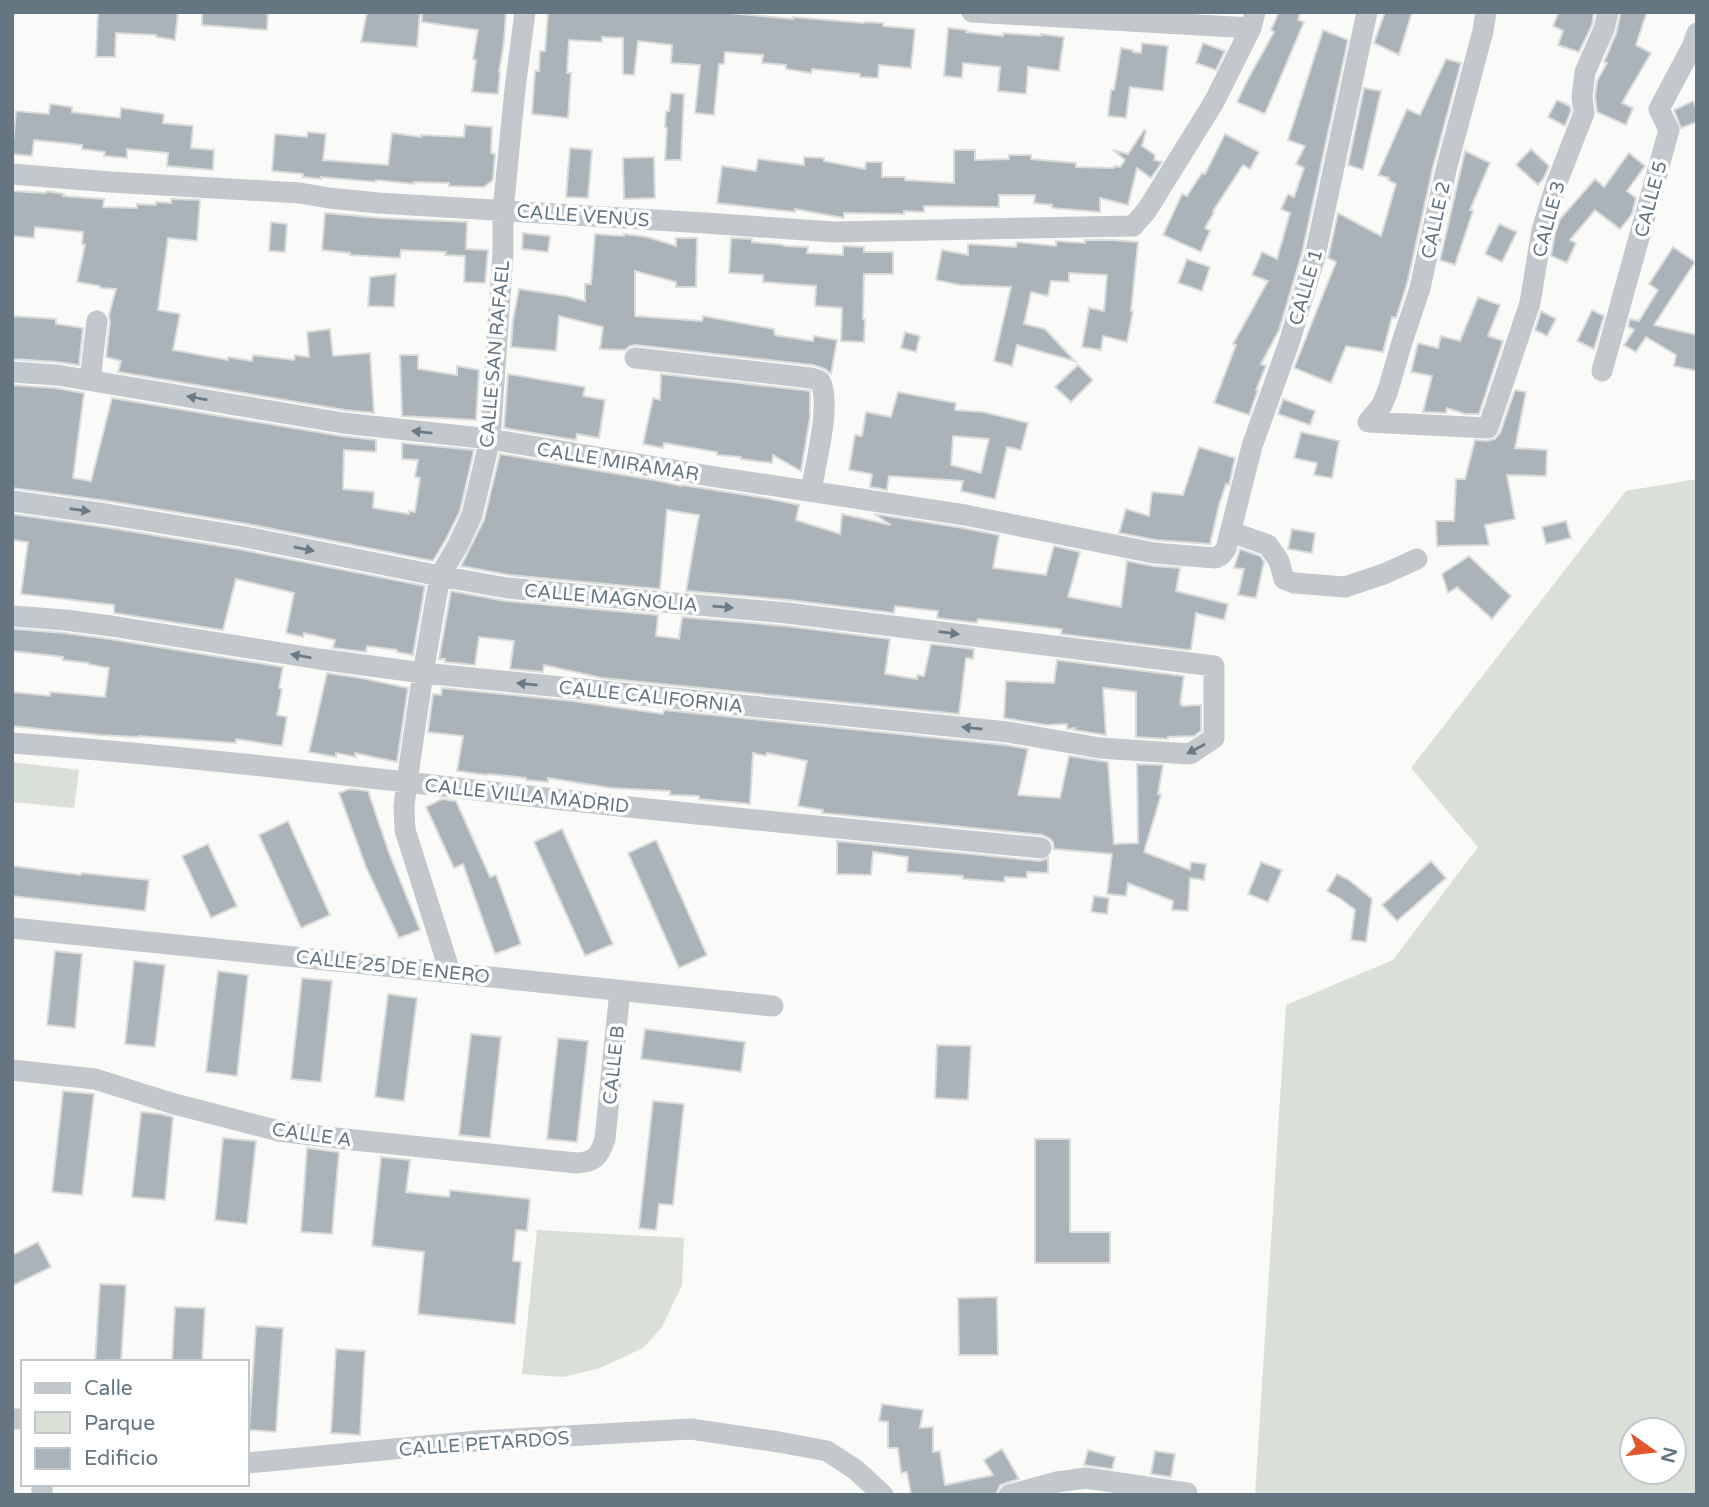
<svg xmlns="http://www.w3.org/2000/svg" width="1709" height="1507" viewBox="0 0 1709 1507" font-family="'Varela Round',sans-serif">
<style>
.green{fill:#dadfd7;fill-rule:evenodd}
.building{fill:#aab3b9;stroke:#dcdcda;stroke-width:2;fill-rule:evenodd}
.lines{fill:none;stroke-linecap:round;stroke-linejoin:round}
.minor{stroke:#c3c8cc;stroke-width:21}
.oneway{fill:#6a7a87}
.labels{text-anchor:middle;stroke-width:7;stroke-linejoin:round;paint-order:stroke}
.street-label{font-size:19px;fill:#657683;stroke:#fff}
</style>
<rect width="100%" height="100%" fill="#fafaf8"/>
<path class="green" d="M1697 479V1495H1255L1286 1005 1393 960 1478 847 1411 768 1626 491ZM1632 1430H1674V1472H1632Z
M12 762 79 770 74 808 12 802Z
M537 1230 684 1238 682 1285 662 1327 643 1348 600 1368 564 1377 522 1374Z"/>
<path class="building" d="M98 12H178L175 40 156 37V35L116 33 115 57H96Z
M202 12H268L267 30 202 25Z
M367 12H420L417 47 361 42Z
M422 12H506L504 42 499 72H500L498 94 472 92 476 60 473 59 478 30 422 22Z
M548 12H719L793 19V17L864 23 865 22 883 23V26L915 29 911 68 879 65 878 78 860 77V74L812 69 811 73 786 69V65L762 63 763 55 725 52 724 64H719L714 115 695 113 700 65 671 63 672 45 638 41 634 75 623 74V38L602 37V42L569 40 567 73H571L568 118 532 114 535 71H539L540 51H545Z
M1279 12H1300L1298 20 1304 22 1265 114 1237 102 1246 83 1274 32 1271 30Z
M1385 12H1412L1399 55 1374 43Z
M1559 12H1594L1592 25 1579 52 1558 45 1563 31 1553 26Z
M1621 12H1647L1636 45 1651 53 1622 103 1633 108 1626 125 1597 112 1595 97 1597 81 1607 63 1604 62 1616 34Z
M948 28 966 30V32L1003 36V33L1041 36V34L1064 37 1059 71 1028 67 1026 94 998 91 1000 67 963 63 962 78 944 76Z
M1323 30 1348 40 1302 253 1279 330 1261 364 1266 366 1256 390H1258L1249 415 1214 403 1236 345 1233 344 1268 281 1252 275 1262 252 1277 259 1290 213 1281 209 1288 194 1294 197 1304 168 1296 164 1305 146 1288 140Z
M1142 43 1168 46 1163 91 1130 87 1126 118 1108 116 1111 90H1114L1121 48 1133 50V52L1141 53Z
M1203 43 1225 51 1216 70 1196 63Z
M1446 59 1461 63 1433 167 1407 284 1396 318 1392 317 1383 352 1346 346 1331 383 1294 368 1336 262 1328 258 1338 213 1381 236 1396 184 1388 180 1389 178 1378 175 1407 109 1420 115Z
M1364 88 1381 91 1363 170 1348 165Z
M671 93 684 94 681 160H665L667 128 665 127 666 111H669Z
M1557 100 1570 106 1571 111 1565 126 1548 117Z
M1693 101 1697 110V122L1681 128 1674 110Z
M50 104 72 107V112L120 118 121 108 164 114 163 123 193 126 191 148 214 150 213 170 167 166 168 153 127 149V158L104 156 105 152 82 149V145L34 140 32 156 12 154 16 111 49 114Z
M465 125 492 127 491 153 495 154 493 180 484 187 449 186V183L414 182V184L376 180V182L321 177V179L303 177V174L272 171 275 134 307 137 308 132 326 134 323 160 388 165 392 133 421 137V135L464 137Z
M1144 130 1146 131 1142 146 1155 155 1154 160 1162 162 1151 178 1137 168 1128 205 1100 198V212L1052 208V205L1034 203 1035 195H999V207L924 206V212L904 211V214L844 213V218L795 209V212L717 203 722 166 756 171 758 159 804 165V157L824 158V161L865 169 866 162H882V177H905V180L954 183V150H975V160L1009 159V155H1031V159L1076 163V167L1114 168 1115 166 1120 167 1125 160 1113 150 1128 154Z
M1225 134 1259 152 1250 169 1243 165 1213 211 1214 212 1205 228 1210 231 1201 252 1163 235 1182 194 1187 196 1202 173 1205 174Z
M570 148 592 150 588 198 566 197Z
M1531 149 1549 166 1544 178 1538 185 1516 165Z
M1465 151 1490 163 1470 210 1473 211 1455 265 1440 260Z
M1629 153 1645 166 1627 191 1636 198 1632 214 1620 229 1595 210 1570 240 1576 243 1567 263 1551 256 1555 233 1560 219 1595 179 1604 187Z
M654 157 655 198 624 199 623 158Z
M12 191 46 193 47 191 64 194 63 196 104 199 103 207 137 208V204L156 205V202L171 203V199L200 200 197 241 168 238 158 310 180 314 173 350 228 360V357L252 361 253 355 294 360 295 355 309 357 307 332 330 329 333 356 370 353 374 413 345 410 118 372 121 361 106 357 110 323 109 315 116 289 100 288V286L77 282 85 245 82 244 83 232 35 227 34 238 12 236Z
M325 213 381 218 467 222 466 249 488 250 485 283 464 282 465 256 445 255 446 252 401 250 400 258 350 255V253L322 250Z
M271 222 287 224 285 252 269 251Z
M1499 224 1517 232 1502 262 1485 254Z
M523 233 550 236 548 252 522 249Z
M595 234 624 236V234L647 237 676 246V238H697L696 287H676V282L635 271V316L702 321 703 316 774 329 775 335 813 341 814 336 837 340 831 374 825 369 813 365 636 345 630 346 625 350 600 349 603 327 559 316 556 351 511 347 513 320 519 289 566 296 585 301V284H591Z
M731 238 752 239V242L784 245V246L808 247 807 253 843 255V246L864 247V252H893V274H864L863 319H865L864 342 841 341 842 308 815 306 816 286 763 282V275L729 273Z
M1085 240H1112L1138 242 1131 311H1133L1127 342 1103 336 1101 350 1082 347 1089 308 1104 311 1107 275 1069 273V282L1051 281 1048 296 1031 292 1024 324 1045 329 1075 361 1017 345 1012 366 994 361 1011 287 960 285 936 280 942 250 968 255V244L1016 247 1017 242 1056 246V241L1085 243Z
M1673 247 1695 262 1654 325 1697 335V371L1674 366 1676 355 1646 337 1636 352 1624 345 1634 330 1628 326 1630 319 1639 321 1658 290 1649 284Z
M1187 259 1210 267 1202 291 1178 283Z
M396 274 394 307 368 306 370 277Z
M1478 297 1500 305 1488 336 1503 341 1479 414H1465L1447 408 1446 413 1423 412 1432 376 1411 372 1418 343 1438 348 1441 336 1460 341Z
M1592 310 1604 316 1594 349 1577 341Z
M1541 311 1556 319 1547 336 1535 330Z
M12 316 56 319V324L83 328 79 365 58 362 12 359Z
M905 332 920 336 916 352 901 348Z
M400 355H418V369L457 375V366L479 370 476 420 402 416Z
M1078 365 1093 380 1071 402 1055 387Z
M508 374 585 387 583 396 605 400 599 438 577 434 576 440 504 428Z
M661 374 810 391V417L801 471 773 455 772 463 741 459V457L717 455V452L664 443 663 448 643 444 653 398 660 400Z
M12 385 55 388 84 393 73 478 91 481 112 398 341 436 376 440V452L344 450 343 489 374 492 373 508 409 514V511L415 512 420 478 415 477 418 460 402 459V443L474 450 460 511 446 539 433 561 242 523 108 501 12 488Z
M1515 390 1526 392 1515 448 1547 450 1546 476 1507 475 1515 519 1485 525 1489 545 1437 546 1436 521H1454L1456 479H1465L1475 440 1487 441 1495 439 1500 433Z
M898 392 956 403 955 410 983 412 1028 423 1021 450 1007 447 995 499 961 491 963 481 889 476 887 490 870 487 872 474 849 470 855 435 862 436 866 412 891 417ZM953 436 989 439 981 473 951 465Z
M1283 399 1315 411 1310 425 1278 414Z
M1301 432 1339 441 1332 478 1314 475 1317 463 1294 458Z
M1199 447 1235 458 1229 485 1226 484 1219 505 1210 544 1156 540 1119 533 1126 509 1149 516 1152 492 1183 495Z
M500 454 659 481 682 486V485L766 498 799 505 796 520 840 534 842 514 891 525 874 514 963 528 999 535 993 568 1046 575 1054 546 1080 552 1068 597 1121 607 1127 561 1153 566 1180 568 1176 591 1228 604 1224 620 1196 613 1191 649 1188 650 1061 634 1062 629 978 619 977 623 937 618 938 611 895 606 894 613 789 600 686 591 699 515 667 510 660 589 509 575 461 566 484 520Z
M12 514 104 527 238 549 425 586 413 655 397 652V650L367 646 366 652 333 648 335 640 304 633 303 637 286 633 294 593 236 579 223 630 114 613V605L21 594 28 542 12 540Z
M1566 521 1571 538 1546 544 1542 527Z
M1292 529 1315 533 1312 553 1288 549Z
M1240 549 1260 556 1264 562 1256 598 1238 595 1244 569 1234 568Z
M1469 556 1511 596 1492 619 1457 587 1448 593 1442 574Z
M451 591 506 601 658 615 656 636 679 639 682 617 786 626 890 639 885 674 917 679V675L924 676 931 644 974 649 973 659 966 658 959 714 602 678 544 665 543 672 510 669 514 641 479 637 475 665 445 662V659H439Z
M13 629 64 633 109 639 283 667 279 688 282 689 277 715 287 717 282 746 236 739V743L139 736V737L99 735 12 726V692L50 696V692L105 697 109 668 88 664V663L63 660V657L12 651Z
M1057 660 1184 676 1180 704H1182V706L1201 705V731L1194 736 1168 737V739L1136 737V692L1103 688 1106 735 1074 730 1075 728 1067 729V724L1046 725 1004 718 1006 681 1054 683Z
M327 673 361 678 408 688 397 762 355 753 356 757 336 753V757L309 752Z
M442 688 573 701 663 714 664 710 1006 745 1028 749 1018 795 1060 798 1069 756 1108 762 1114 844 1138 843 1137 764 1163 765 1158 794 1161 795 1144 852 1190 870 1191 862 1206 864 1204 880 1190 878 1188 911 1172 910 1173 901 1128 883 1126 896 1107 894 1112 854 1054 849 1053 842 1049 838 1043 835 822 813 823 810 798 806 807 761 767 753 766 756 753 753 750 804 699 799V796L670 795V791L611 788 548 778V782L526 780V778L488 774 487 775 457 771 463 736 428 732 433 694 441 695Z
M350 789 368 791 389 853 420 930 399 938 366 867 339 793Z
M442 799 456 801 490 877 496 875 521 944 495 954 463 864 454 868 426 807Z
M288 821 330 915 301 928 259 835Z
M562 829 613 944 585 956 534 842Z
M656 840 707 955 679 968 628 853Z
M837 841 1040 861 1048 858V873L1027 872V878L1005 877 1004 882 963 879V876L907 872 908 857 873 852 871 875 837 874Z
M208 844 237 906 211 918 182 856Z
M1431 861 1446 878 1397 921 1382 905Z
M1261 862 1282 870 1268 902 1248 894Z
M12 866 81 875 82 873 149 880 145 911 12 896Z
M1337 874 1349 880 1372 899 1366 942 1351 940 1355 910 1341 899 1327 891Z
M1094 896 1109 898 1107 914 1091 912Z
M55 951 82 954 75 1028 47 1025Z
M134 961 165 965 155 1047 125 1044Z
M218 971 248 975 237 1076 206 1072Z
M302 978 332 981 321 1082 291 1079Z
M388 994 417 998 404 1101 375 1097Z
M645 1029 745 1042 741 1072 641 1059Z
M471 1034 501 1037 490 1138 459 1135Z
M558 1038 588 1041 577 1142 547 1139Z
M937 1045 971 1046 968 1100 935 1098Z
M63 1091 94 1094 82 1195 52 1192Z
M653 1101 684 1104 673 1205 659 1204 656 1230 639 1228Z
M141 1112 161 1114 173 1117 165 1200 132 1197Z
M223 1138 256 1141 247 1224 215 1220Z
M1035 1139H1070V1232H1110V1263H1035Z
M307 1148 339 1152 332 1234 301 1232Z
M381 1157 410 1160 406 1192 449 1197 450 1190 530 1199 527 1231 516 1230 513 1261 521 1262 515 1324 418 1314 424 1252 372 1246Z
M38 1242 51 1267 12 1286V1255Z
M100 1284 126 1285 121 1362H95Z
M997 1297 998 1355H959L958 1298Z
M175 1307 205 1308 202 1362H172Z
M256 1326 283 1328 276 1432 249 1430Z
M336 1349 365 1351 360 1435 331 1433Z
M882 1404 923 1410 920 1428 933 1427V1452L940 1451 945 1485 993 1475 984 1460 1002 1449 1019 1479 1000 1485 996 1495H911L907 1472 901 1473 898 1448H888V1422L879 1421Z
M1088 1450 1115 1457 1112 1469 1084 1465Z
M1155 1451 1175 1454 1171 1477 1151 1474Z"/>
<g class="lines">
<path class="minor" d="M972 12 1251 28
M12 174 110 182 300 193 329 198 378 203 705 223 834 232 1133 226 1147 210 1214 102 1251 28 1255 12
M635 358 811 378 820 381C832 402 815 466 811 491
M1602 371 1669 130 1659 109 1692 47 1697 33
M12 372 57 375 343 423 490 439 710 476 965 515 1154 553 1215 558 1221 555 1226 549 1252 446 1289 343 1315 256 1367 12
M90 380 97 321
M1368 422 1488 428 1530 303 1542 230 1557 182 1584 113 1582 97 1585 72 1604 29 1608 12
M1368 422 1382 405 1388 390 1402 342 1420 288 1446 170 1483 31 1486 12
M12 501 106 514 240 536 440 576 507 588 787 613 1214 666V738L1190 754 1100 748 1008 732 423 673 319 659 111 626 65 620 12 616
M1231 532 1268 545 1279 561 1284 579 1294 583 1345 587 1384 574 1417 559
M12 743C188 756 362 777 537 797 705 816 873 831 1041 848
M12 928 773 1006
M450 972 405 830 404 806 407 781 423 673 440 576 458 545 472 515 490 439 503 253V210L515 89 525 12
M12 1070 95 1079 171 1103 279 1131 335 1138 576 1163C595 1162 599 1157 605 1139L620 990
M12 1419H23
M247 1463 477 1441 691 1429 779 1442 827 1451 856 1470 883 1495
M42 1495V1484
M1009 1495 1057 1482 1086 1478 1187 1493"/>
</g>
<defs><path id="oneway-solid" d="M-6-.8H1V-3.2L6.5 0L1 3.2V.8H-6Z" transform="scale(1.75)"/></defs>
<g class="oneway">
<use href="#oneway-solid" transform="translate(197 398) rotate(-170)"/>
<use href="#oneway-solid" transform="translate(422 432) rotate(-174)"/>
<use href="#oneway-solid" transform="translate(80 510) rotate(8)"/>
<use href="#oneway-solid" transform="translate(304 549) rotate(11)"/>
<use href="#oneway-solid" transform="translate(723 607) rotate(5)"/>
<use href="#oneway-solid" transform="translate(949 633) rotate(7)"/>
<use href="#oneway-solid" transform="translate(301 656) rotate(-170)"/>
<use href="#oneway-solid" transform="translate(527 684) rotate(-174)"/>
<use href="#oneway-solid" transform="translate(972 728) rotate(-174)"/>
<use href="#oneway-solid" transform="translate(1196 749) rotate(152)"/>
</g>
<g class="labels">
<g class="street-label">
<text transform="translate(1650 199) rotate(-75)" y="7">CALLE 5</text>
<text transform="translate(583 215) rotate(4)" y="7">CALLE VENUS</text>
<text transform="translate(1548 219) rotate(-75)" y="7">CALLE 3</text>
<text transform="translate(1435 220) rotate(-78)" y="7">CALLE 2</text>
<text transform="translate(1305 287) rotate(-74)" y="7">CALLE 1</text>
<text transform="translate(494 354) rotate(-85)" y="7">CALLE SAN RAFAEL</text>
<text transform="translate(618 461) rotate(9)" y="7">CALLE MIRAMAR</text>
<text transform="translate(611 597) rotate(5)" y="7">CALLE MAGNOLIA</text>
<text transform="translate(651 696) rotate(6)" y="7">CALLE CALIFORNIA</text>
<text transform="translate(527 795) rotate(6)" y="7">CALLE VILLA MADRID</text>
<text transform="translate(393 966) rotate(6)" y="7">CALLE 25 DE ENERO</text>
<text transform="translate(613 1065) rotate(-84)" y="7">CALLE B</text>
<text transform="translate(312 1134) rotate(8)" y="7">CALLE A</text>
<text transform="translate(484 1443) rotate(-4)" y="7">CALLE PETARDOS</text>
</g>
</g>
<rect width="1709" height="1507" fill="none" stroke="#657683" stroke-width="28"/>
<rect x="21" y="1360" width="228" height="126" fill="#ffffff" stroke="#c1c8cd" stroke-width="2"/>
<rect x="35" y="1383" width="35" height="10" fill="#c3c8cc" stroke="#c1c8cd" stroke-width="2"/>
<text x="84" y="1395" font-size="21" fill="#657683">Calle</text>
<rect x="35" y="1412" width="35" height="21" fill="#dadfd7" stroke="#c1c8cd" stroke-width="2"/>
<text x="84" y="1430" font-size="21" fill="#657683">Parque</text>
<rect x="35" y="1448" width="35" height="21" fill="#aab3b9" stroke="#c1c8cd" stroke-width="2"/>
<text x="84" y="1465" font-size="21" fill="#657683">Edificio</text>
<g transform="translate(1653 1451) rotate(104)"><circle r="33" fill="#ffffff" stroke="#c1c8cd" stroke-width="2"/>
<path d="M0-5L12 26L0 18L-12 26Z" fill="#e4572e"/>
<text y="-10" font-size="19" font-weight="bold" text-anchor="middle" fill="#657683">N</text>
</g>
</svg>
